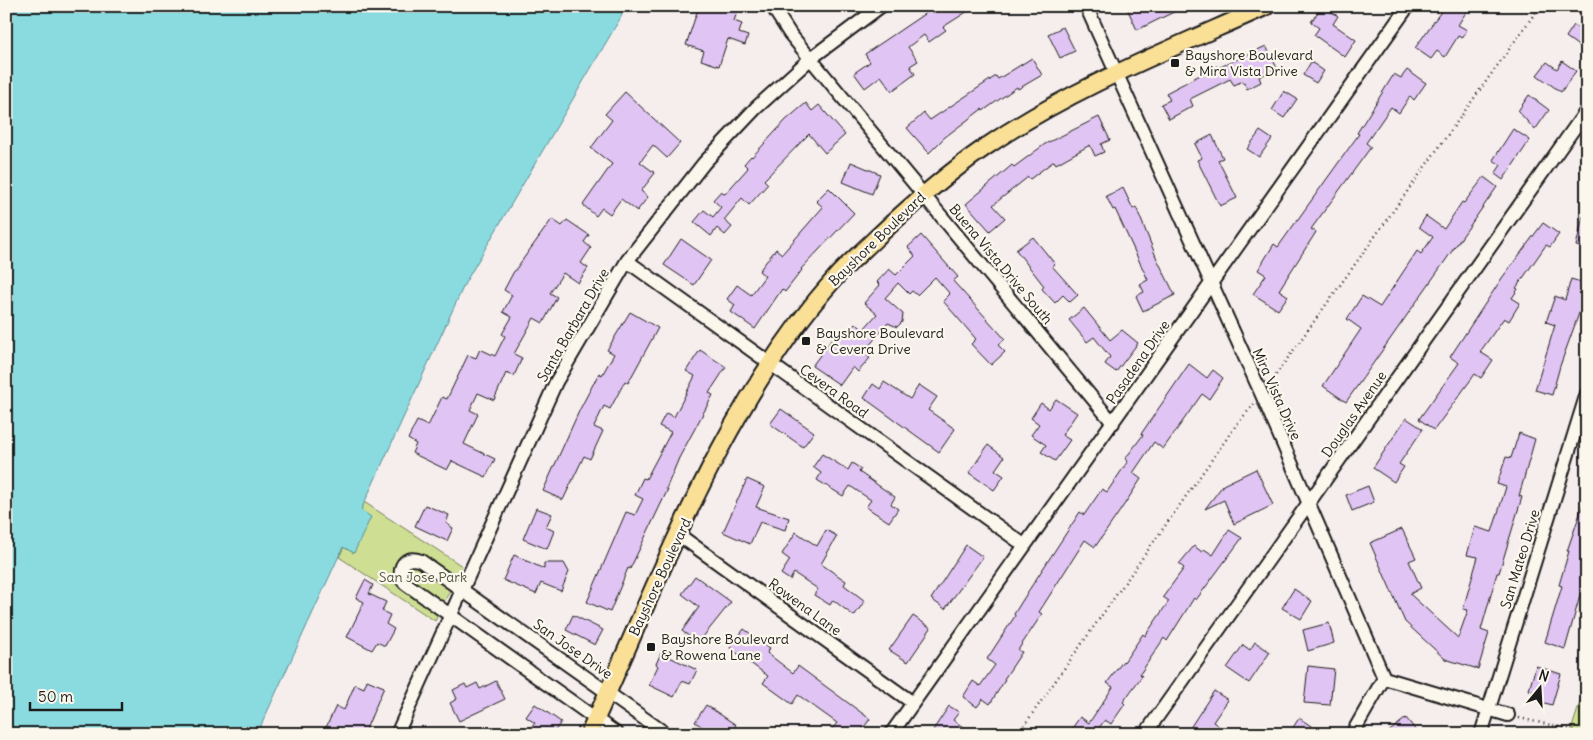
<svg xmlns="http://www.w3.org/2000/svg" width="1593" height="740" viewBox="0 0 1593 740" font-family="Delius,sans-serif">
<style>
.green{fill:#cedf93;stroke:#757e58}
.water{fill:#89dbe0;stroke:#5d8f92}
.building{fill:#e0c4f3;stroke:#1c1c1c}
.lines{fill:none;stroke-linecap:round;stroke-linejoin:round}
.minor-casing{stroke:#1c1c1c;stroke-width:16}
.major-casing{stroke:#1c1c1c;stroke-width:20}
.path{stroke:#1c1c1c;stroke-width:2.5;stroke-dasharray:1 4;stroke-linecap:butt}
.minor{stroke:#fbf7ec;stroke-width:12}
.major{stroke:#fadf96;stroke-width:16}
.poi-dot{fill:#1c1c1c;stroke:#fbf7ec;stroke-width:2}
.labels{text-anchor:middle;stroke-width:4.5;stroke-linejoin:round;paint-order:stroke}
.poi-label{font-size:14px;fill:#1c1c1c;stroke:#fbf7ec;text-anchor:start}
.street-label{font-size:14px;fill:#1c1c1c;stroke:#fbf7ec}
.park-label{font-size:14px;fill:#515640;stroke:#fbf7ec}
</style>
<rect width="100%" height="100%" fill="#f6eded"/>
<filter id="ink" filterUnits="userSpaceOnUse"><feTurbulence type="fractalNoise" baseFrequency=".02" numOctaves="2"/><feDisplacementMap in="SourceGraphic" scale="10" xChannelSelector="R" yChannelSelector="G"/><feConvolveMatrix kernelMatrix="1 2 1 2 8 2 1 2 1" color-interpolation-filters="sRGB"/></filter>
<g filter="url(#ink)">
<path class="green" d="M364 502 462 566 435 621 339 557 344 547 354 553 361 510Z
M1587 680V734H1570Z"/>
<path class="water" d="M6 6H625L621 17 465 283 361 510 371 517 354 553 343 547 257 734H6Z"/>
<path class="building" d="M699 6H719L737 12 734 21 742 24 739 33 748 36 745 45 728 39 719 66 701 60 704 51 686 45Z
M936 6H976L943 27 946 30 929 42 924 35 908 47 918 61 910 66 915 74 892 91 881 76 865 88 854 73 870 62 865 54Z
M1126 6H1186L1137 30Z
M1322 6 1338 16 1333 24 1356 40 1345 57 1314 35 1319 28 1311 22Z
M1445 6H1470L1458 25 1467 30 1462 38 1458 36 1445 57 1437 51 1431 59 1415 48Z
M1574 25 1587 34V52L1566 37Z
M1063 27 1075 51 1060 58 1048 34Z
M1266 46 1277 68 1259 77 1261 82 1247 89 1243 81 1234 85 1230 79 1190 99 1193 106 1169 119 1161 104 1170 100 1166 93 1217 66 1218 68Z
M1032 58 1042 75 1018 89 1017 87 983 111 982 109 945 137 929 153 907 128 924 113 930 120 996 76 998 79Z
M1562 61 1576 71 1561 92 1537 75 1547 62 1557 69Z
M1311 62 1324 71 1316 83 1303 75Z
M1407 70 1426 83 1414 100 1410 96 1399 113 1391 107 1366 143 1371 147 1311 229 1316 232 1279 290 1288 296 1278 310 1253 294 1266 275 1258 270 1274 244 1278 247 1359 134 1357 133 1394 74 1401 78Z
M1284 91 1297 99 1284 118 1272 110Z
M625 92 680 143 667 158 653 145 640 162 655 173 641 191 648 197 637 211 621 199 610 214 602 208 596 216 583 205 612 164 591 148 612 120 605 114Z
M1529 95 1549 110 1535 130 1518 111Z
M806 103 812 111 819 105 845 135 825 153 809 134 764 180 768 184 749 205 742 198 724 220 732 227 725 235 717 228 711 236 694 222 704 210 713 217 721 207 713 200 721 191 725 194 748 168 744 164 751 156 752 157 786 120Z
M1099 117 1110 140 1101 144 1104 152 1095 156 1090 145 1056 164 1054 161 1030 179 1028 177 993 205 1005 218 990 231 966 204 1012 165 1014 167 1045 144Z
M1513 129 1530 140 1503 180 1495 174 1501 165 1493 160Z
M1260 131 1272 139 1259 157 1247 149Z
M1212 135 1223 158 1218 160 1237 198 1220 206 1197 160 1202 158 1195 144Z
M851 162 880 174 872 194 843 182Z
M1484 177 1497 187 1346 402 1323 386 1361 329 1347 319 1362 296 1380 307 1417 251 1421 254 1433 237 1419 227 1426 216 1444 229 1462 202 1464 203Z
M829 188 854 213 801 269 802 270 785 292 782 289 755 329 731 312 735 305 727 299 737 285 751 295 765 276 759 271 776 249 782 254 823 207 816 201Z
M1123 188 1133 209 1136 207 1157 259 1175 295 1143 311 1136 296 1144 292 1140 284 1148 280 1115 209 1113 210 1106 196Z
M1583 216H1587V248L1576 246Z
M552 219 562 226 567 220 589 235 584 242 591 248 581 263 588 268 578 283 563 273 550 293 557 297 543 323 534 318 514 354 522 358 514 376 506 373 494 400 478 393 470 410 478 414 464 444 495 459 486 477 452 461 447 470 412 453 416 444 408 439 417 421 428 426 442 397 447 399 468 355 476 358 480 349 495 356 505 336 502 334 512 317 503 312 512 295 504 290 513 273Z
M1543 223 1559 234 1550 247 1546 245 1516 288 1518 289 1512 298 1520 303 1509 321 1504 318 1480 352 1493 360 1481 378 1475 374 1434 430 1419 419 1459 363 1450 357 1502 278Z
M921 235 958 277 953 281 1005 339 998 345 1005 352 991 365 971 344 976 339 943 301 950 294 935 277 917 295 912 291 909 294 898 283 885 298 903 314 902 322 897 327 888 323 863 353 870 358 858 372 853 367 840 385 812 366 838 331 844 336 856 323 863 330 877 314 864 303 880 285 877 282 889 269 896 275 915 256 908 247Z
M1033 237 1055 264 1052 266 1078 295 1070 302 1063 295 1055 303 1042 289 1044 286 1016 250Z
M681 239 711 260 694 285 664 265Z
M1571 279 1587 284 1580 305H1582L1560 366 1552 395 1535 390 1555 325 1546 322 1555 296 1565 300Z
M1084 308 1110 340 1122 330 1138 343 1116 372 1105 364 1110 357 1094 337 1087 342 1069 320Z
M630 312 658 328 628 383 625 381 610 409 604 406 594 427 603 431 590 459 584 456 563 500 543 491 580 409 599 373 602 375 614 354 607 350Z
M700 350 726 367 709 393 713 395 679 458 666 489H668L630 569 628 568 610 612 587 602 626 512 635 515 643 499 635 495 643 478 646 479 671 432 659 426 666 413 674 417 695 376 686 371Z
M1189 364 1207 378 1213 370 1223 378 1209 399 1202 394 1163 449 1154 442 1133 473 1141 479 1120 511 1095 547 1085 540 1039 612 1042 614 1018 650 1022 652 1004 679 1005 680 990 704 983 699 977 707 963 697 973 681 980 686 995 665 987 659 1015 616 1014 614 1029 590 1080 512 1084 515 1102 489 1107 492 1128 461 1125 459 1143 435 1141 434Z
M884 382 910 399 919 385 937 397 928 410 955 429 939 452 864 398 873 384 880 389Z
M1056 399 1077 413 1062 435 1070 440 1055 461 1041 452 1046 445 1031 435 1039 424 1031 418 1041 403 1049 409Z
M781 409 814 432 803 447 770 424Z
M1406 418 1423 429 1399 464 1404 467 1394 482 1373 468Z
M1519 433 1535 439 1519 496 1522 497 1499 573H1497L1481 630 1489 633 1478 669 1445 659 1405 622 1370 543 1402 529 1416 558 1409 561 1421 588 1410 594 1458 638 1468 610 1463 609 1478 557 1467 555 1475 527 1492 532 1506 487 1497 484 1506 457 1511 458Z
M988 445 1004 457 995 470 1004 476 994 490 969 473Z
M822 454 848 470 852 463 861 469 859 472 895 497 891 504 898 509 889 522 866 507 871 500 850 486 843 496 817 480 821 473 813 467Z
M1256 469 1273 505 1234 524 1224 500 1205 509 1223 485Z
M747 479 765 487 756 507 789 518 785 530 760 522 750 544 723 532Z
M1368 486 1374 502 1352 511 1346 495Z
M1585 499H1587V571L1565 649 1545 642 1562 586 1559 585 1569 551H1567Z
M425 505 449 515 446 523 453 528 447 541 415 526Z
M536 508 552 514 546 527 554 531 547 549 523 539Z
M826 530 837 536 821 564 846 581 844 585 865 601 854 616 833 600 830 605 814 595 818 589 794 573 790 580 781 574 790 560 782 554 796 532 817 546Z
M1229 530 1242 538 1196 600 1194 598 1167 641 1164 638 1140 674 1142 676 1123 702 1125 704 1111 724 1105 720 1098 729 1105 734H1068L1080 717 1089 723 1113 687 1107 683 1123 661 1124 662 1143 634 1145 636 1169 601 1163 597 1184 568 1179 564 1194 546 1202 552 1204 549 1213 555Z
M966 545 983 557 945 609 931 599Z
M514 555 544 569V563H564L569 572 561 591 541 583 536 594 503 580Z
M695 576 731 602 698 643 682 631 699 607 682 594Z
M365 580 373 585 369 594 386 602 382 611 390 615 386 624 394 629 385 646 377 642 372 650 347 637 364 602 356 598Z
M1294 589 1312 601 1301 619 1282 608Z
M573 615 603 630 595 645 566 630Z
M913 616 931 628 908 662 889 650Z
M1329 623 1334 643 1308 651 1303 630Z
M744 629 770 648 767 653 793 673 798 666 870 719 859 734H828L837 723 798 695 792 704 763 683 768 676 730 648Z
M1255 642 1270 652 1249 683 1227 668 1243 645 1250 650Z
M661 653 697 670 690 684 682 681 674 697 649 685 658 666 656 664Z
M1308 666 1334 669 1330 705 1304 703Z
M1536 666 1561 674 1552 705 1535 700 1538 693 1529 690Z
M367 680 384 687 364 734H323L336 706 344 710 355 684 364 688Z
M496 681 505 699 459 721 450 703 457 699 453 690 465 684 467 688 477 683 480 689Z
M1214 691 1228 700 1213 722 1220 727 1215 734H1186Z
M535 704 561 722 553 734H537L530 729 535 723 526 717Z
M706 705 736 725 730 734H713L695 722Z
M949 706 959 712 953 720 963 727 958 734H938L933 730Z
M1299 718 1323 734H1289Z
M1406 718 1419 734H1386Z"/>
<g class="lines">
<defs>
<path id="minor" d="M772 6 790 34 1113 423
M1086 6 1262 395 1384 678 1508 715
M627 261 1024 545
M679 535 913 703
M397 734 556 382 627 261 704 163 756 108 810 59 881 6
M617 734 405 583 401 578C399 563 407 556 421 561L666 734
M891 734 1408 6
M1145 734 1587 110
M1352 734 1384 678
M1481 734 1587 393"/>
<path id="major" d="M589 734C660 579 721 407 835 278 847 264 863 251 876 238 910 206 945 175 984 148 1071 88 1171 49 1267 6"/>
</defs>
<use href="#minor" class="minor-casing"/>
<use href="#major" class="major-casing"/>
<path class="path" d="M1270 383 1540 6
M1519 718 1587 733
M1018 734 1237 424 1254 404"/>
<use href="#minor" class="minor"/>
<use href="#major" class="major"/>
</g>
</g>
<g class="poi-dot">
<rect x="1170" y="58" width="10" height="10" rx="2.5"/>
<rect x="801" y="336" width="10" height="10" rx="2.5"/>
<rect x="646" y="642" width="10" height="10" rx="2.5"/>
</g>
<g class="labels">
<g class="poi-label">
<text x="1185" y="60">Bayshore Boulevard<tspan x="1185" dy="16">&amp; Mira Vista Drive</tspan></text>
<text x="816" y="338">Bayshore Boulevard<tspan x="816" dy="16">&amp; Cevera Drive</tspan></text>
<text x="661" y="644">Bayshore Boulevard<tspan x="661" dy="16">&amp; Rowena Lane</tspan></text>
</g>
<g class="street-label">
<text transform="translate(877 239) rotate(-44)" y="5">Bayshore Boulevard</text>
<text transform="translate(1001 264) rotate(50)" y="5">Buena Vista Drive South</text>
<text transform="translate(573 325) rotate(-60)" y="5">Santa Barbara Drive</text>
<text transform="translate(1138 362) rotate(-55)" y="5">Pasadena Drive</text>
<text transform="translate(834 391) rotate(36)" y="5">Cevera Road</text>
<text transform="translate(1277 394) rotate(66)" y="5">Mira Vista Drive</text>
<text transform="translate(1354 414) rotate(-55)" y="5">Douglas Avenue</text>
<text transform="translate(1520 559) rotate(-73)" y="5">San Mateo Drive</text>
<text transform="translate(660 577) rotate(-65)" y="5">Bayshore Boulevard</text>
<text transform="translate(805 607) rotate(36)" y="5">Rowena Lane</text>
<text transform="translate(573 649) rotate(35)" y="5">San Jose Drive</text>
</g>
<g class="park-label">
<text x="423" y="582">San Jose Park</text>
</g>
</g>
<rect width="1593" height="740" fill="none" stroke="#fbf7ec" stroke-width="25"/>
<rect x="12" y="12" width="1568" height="715" fill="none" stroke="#1c1c1c" stroke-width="2" filter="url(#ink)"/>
<g transform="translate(1540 688) rotate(18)" stroke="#fbf7ec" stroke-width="4" paint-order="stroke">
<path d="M0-4L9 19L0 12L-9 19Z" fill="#1c1c1c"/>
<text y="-8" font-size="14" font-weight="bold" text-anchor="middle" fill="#1c1c1c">N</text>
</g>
<path d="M30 702v8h92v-8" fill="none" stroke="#1c1c1c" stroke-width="2.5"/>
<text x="38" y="702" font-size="15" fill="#1c1c1c" stroke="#fbf7ec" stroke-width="4" paint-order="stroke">50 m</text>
</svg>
